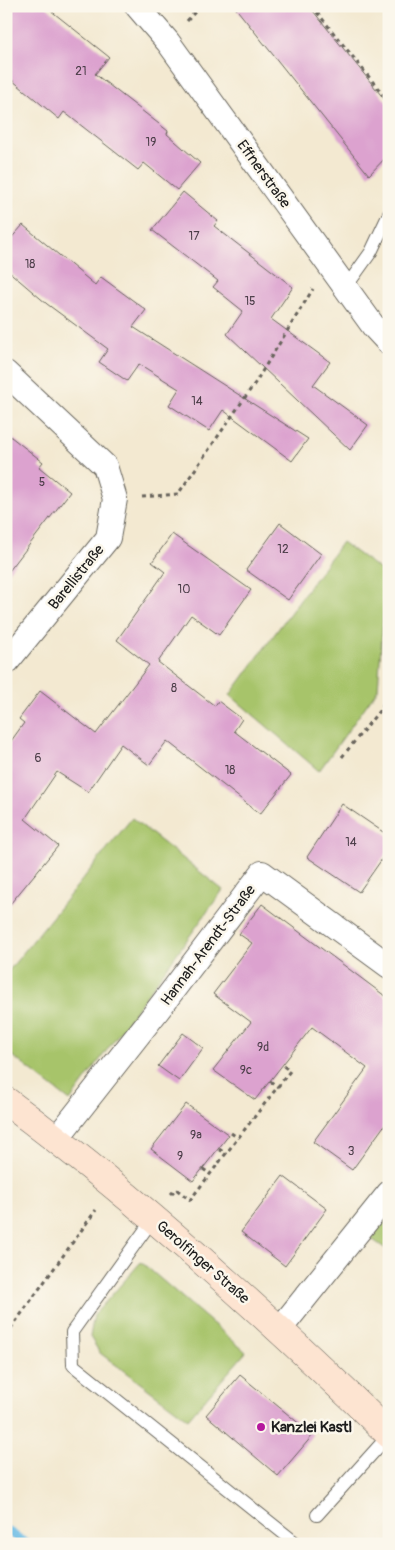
<svg xmlns="http://www.w3.org/2000/svg" width="395" height="1550" viewBox="0 0 395 1550" font-family="Pangolin,sans-serif">
<style>
.green{fill:#a7c46b;stroke:#627044}
.lines{fill:none;stroke-linecap:round;stroke-linejoin:round}
.stream{stroke:#69bbe5;stroke-width:9}
.building{fill:#dca2cf}
.lane-casing{stroke:#67645b;stroke-width:14}
.street-casing{stroke:#67645b;stroke-width:26}
.secondary-casing{stroke:#67645b;stroke-width:29}
.path{stroke:#67645b;stroke-width:3;stroke-dasharray:4 4;stroke-linecap:butt}
.lane{stroke:#fff;stroke-width:12}
.street{stroke:#fff;stroke-width:24}
.secondary{stroke:#fde4d1;stroke-width:28}
.poi-dot{fill:#b5179e;stroke:#fbf7ec;stroke-width:2}
.labels{text-anchor:middle;stroke-width:5;stroke-linejoin:round;paint-order:stroke}
.number-label{font-size:12px;fill:#4c3e49}
.street-label{font-size:15px;fill:#1c1c1c;stroke:#fbf7ec}
.poi-label{font-size:15px;font-weight:bold;fill:#1c1c1c;stroke:#fbf7ec;text-anchor:start}
</style>
<rect width="100%" height="100%" fill="#fbf7ec"/>
<filter id="ink" filterUnits="userSpaceOnUse"><feTurbulence type="fractalNoise" baseFrequency=".02" numOctaves="2"/><feDisplacementMap in="SourceGraphic" scale="10" xChannelSelector="R" yChannelSelector="G"/><feConvolveMatrix kernelMatrix="1 2 1 2 8 2 1 2 1" color-interpolation-filters="sRGB"/></filter>
<filter id="wash" filterUnits="userSpaceOnUse"><feTurbulence type="fractalNoise" baseFrequency=".0096" numOctaves="4" result="noise"/><feDisplacementMap in="SourceGraphic" scale="20" xChannelSelector="R" yChannelSelector="G"/><feGaussianBlur stdDeviation="1.12" result="paint"/><feColorMatrix in="noise" values="0 0 0 0 0 0 0 0 0 0 0 0 0 0 0 0 0 1.4 0 .05"/><feComposite in="paint" operator="in"/></filter>
<g filter="url(#wash)">
<rect width="100%" height="100%" fill="#f3e9d1"/>
<path class="green" d="M342 542 386 574 378 689 319 771 230 695Z
M132 818 223 890 70 1101 6 1051V974Z
M389 1214V1251L370 1238Z
M141 1262 246 1352 188 1419 100 1353 90 1337 94 1315Z"/>
<g class="lines">
<path class="stream" d="M6 1530 27 1544"/>
</g>
<g id="blocks">
<path class="building" d="M6 6H45L109 57 95 74 168 131 167 134 200 163 177 190 144 163 138 170 64 112 59 119 6 75Z
M234 6H309L389 105V154L369 175Z
M183 192 218 221 214 226 293 287 271 319 330 362 313 385 368 425 350 450 227 334 243 311 213 287 218 281 152 230Z
M23 225 95 285 101 277 146 310 133 327 308 439 292 461 223 410 209 431 169 405 179 389 139 364 127 381 99 362 108 349 47 304 6 269V244Z
M6 433 43 462 39 467 70 492 6 575Z
M280 523 321 554 288 600 246 570Z
M172 534 251 590 219 635 191 615 158 662 215 706 218 701 242 719 234 731 291 775 260 814 167 741 149 765 121 744 88 792 57 772 25 819 58 846 6 909V748L24 723 19 719 40 691 96 734 149 665 117 640 165 572 152 562Z
M342 804 389 836V849L359 892 307 857Z
M262 904 389 999V1119L352 1170 313 1142 367 1068 312 1027 255 1100 213 1070 251 1022 213 994 252 943 239 934Z
M183 1033 203 1048 179 1081 158 1066Z
M186 1104 229 1135 193 1181 151 1149Z
M283 1176 327 1209 285 1266 241 1232Z
M240 1375 313 1435 278 1476 206 1415Z"/>
</g>
</g>
<g filter="url(#ink)">
<use href="#blocks" fill-opacity="0" stroke="#67645b" stroke-width="1"/>
<g class="lines">
<defs>
<path id="lane" d="M346 287 371 252 389 214
M153 1219 72 1332 73 1365 297 1544
M317 1515 389 1435"/>
<path id="street" d="M137 6 168 42 374 327 389 343
M6 373 105 466 115 499 108 538 6 663
M57 1138 157 1011 262 873 389 966
M280 1329 389 1193"/>
<path id="secondary" d="M6 1101C142 1202 268 1316 389 1434"/>
</defs>
<use href="#lane" class="lane-casing"/>
<use href="#street" class="street-casing"/>
<use href="#secondary" class="secondary-casing"/>
<path class="path" d="M312 6 389 102
M187 21 200 6
M142 497 178 494 255 383 313 289
M342 757 383 706 389 669
M270 1081 278 1087
M231 1133 238 1138
M219 1149 226 1154
M203 1169 210 1174
M171 1194 176 1189 190 1200 290 1071 282 1065
M6 1335 96 1210"/>
<use href="#lane" class="lane"/>
<use href="#street" class="street"/>
<use href="#secondary" class="secondary"/>
</g>
</g>
<circle class="poi-dot" cx="261" cy="1427" r="5"/>
<g class="labels">
<g class="number-label">
<text x="81" y="75">21</text>
<text x="151" y="146">19</text>
<text x="194" y="240">17</text>
<text x="30" y="268">18</text>
<text x="250" y="305">15</text>
<text x="197" y="405">14</text>
<text x="42" y="486">5</text>
<text x="283" y="553">12</text>
<text x="184" y="593">10</text>
<text x="174" y="692">8</text>
<text x="38" y="762">6</text>
<text x="230" y="774">18</text>
<text x="351" y="846">14</text>
<text x="263" y="1051">9d</text>
<text x="246" y="1074">9c</text>
<text x="196" y="1139">9a</text>
<text x="351" y="1155">3</text>
<text x="180" y="1160">9</text>
</g>
<g class="street-label">
<text transform="translate(264 174) rotate(54)" y="5">Effnerstraße</text>
<text transform="translate(76 577) rotate(-51)" y="5">Barellistraße</text>
<text transform="translate(208 945) rotate(-53)" y="5">Hannah-Arendt-Straße</text>
<text transform="translate(203 1262) rotate(41)" y="5">Gerolfinger Straße</text>
</g>
<g class="poi-label">
<text x="271" y="1432">Kanzlei Kastl</text>
</g>
</g>
<rect width="395" height="1550" fill="none" stroke="#fbf7ec" stroke-width="25"/>
</svg>
